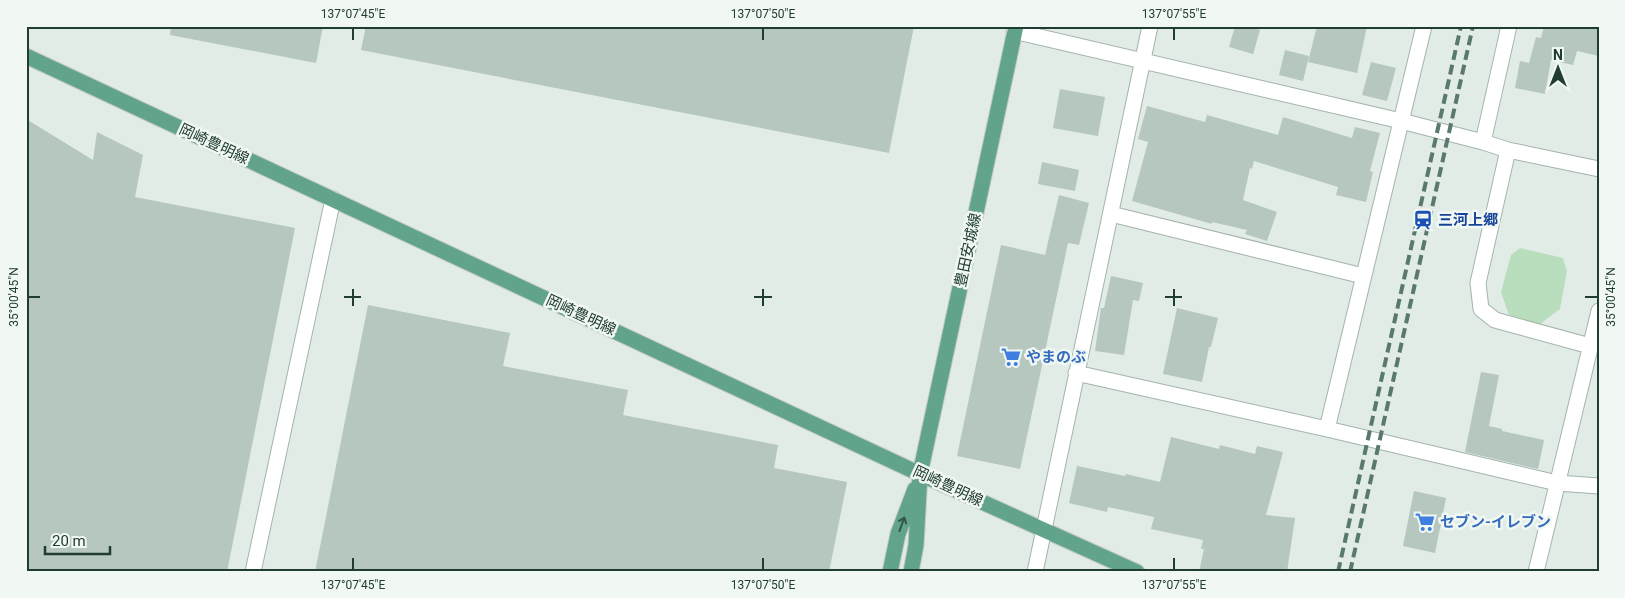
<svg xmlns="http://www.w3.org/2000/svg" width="1625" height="598" viewBox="0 0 1625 598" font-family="Roboto,'Noto Sans JP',sans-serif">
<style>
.green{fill:#b8debd}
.building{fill:#b5c7be}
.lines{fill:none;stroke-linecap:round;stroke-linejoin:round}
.minor-casing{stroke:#a3b4ac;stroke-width:17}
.major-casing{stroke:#c1c9c6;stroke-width:17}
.minor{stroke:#fff;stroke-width:15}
.major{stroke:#62a48b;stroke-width:15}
.rail{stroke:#5a796d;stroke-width:4;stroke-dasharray:10 5;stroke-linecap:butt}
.oneway{stroke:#305748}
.ticks{fill:none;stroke:#203d32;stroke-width:2}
.labels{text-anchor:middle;stroke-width:5;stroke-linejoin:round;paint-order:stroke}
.street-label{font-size:15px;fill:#203d32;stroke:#f1f8f4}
.transit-label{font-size:15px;font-weight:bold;fill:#164399;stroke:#f1f8f4;text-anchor:start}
.shop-label{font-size:15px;font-weight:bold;fill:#366cbe;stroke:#f1f8f4;text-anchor:start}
.neatline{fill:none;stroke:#203d32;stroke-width:2}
.ticks-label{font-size:12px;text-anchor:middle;fill:#203d32}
</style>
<rect width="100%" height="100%" fill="#e0ece5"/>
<path class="green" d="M1520 248 1563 258 1567 271 1560 309 1540 324 1509 315 1501 292 1511 255Z"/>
<path class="building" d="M171 26H323L316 63 170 35Z
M366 26H914L889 153 361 50Z
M1235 26H1246L1260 30 1253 54 1229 47Z
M1317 26H1367L1357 73 1308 62Z
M1544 26H1599V56L1577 51 1573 65 1551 60 1545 94 1515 88 1520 61 1529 63 1536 37 1541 38Z
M1285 50 1309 56 1303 81 1279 75Z
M1371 62 1396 68 1387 101 1362 95Z
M1060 89 1105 97 1098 136 1053 128Z
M1147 106 1205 122 1207 115 1278 135 1283 117 1352 138 1355 127 1380 133 1370 171 1373 172 1366 202 1336 195 1338 187 1254 161 1252 169 1250 168 1243 200 1277 212 1267 241 1245 234 1247 230 1212 222V224L1132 201 1148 142 1138 139Z
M26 119 93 160 97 132 143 155 135 197 295 228 227 572H26Z
M1042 162 1079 170 1075 191 1038 184Z
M1059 195 1089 203 1079 245 1068 243 1020 469 957 456 1001 245 1045 255Z
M1111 276 1143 283 1139 301 1133 300 1124 355 1095 351 1101 308H1104Z
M368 305 510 333 503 366 628 390 623 415 778 445 774 468 847 482 829 572H315Z
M1177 308 1218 318 1211 347H1209L1202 382 1163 374Z
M1481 372 1499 375 1489 426 1502 429V431L1544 440 1538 469 1465 452Z
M1171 437 1219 449 1220 445 1255 454 1257 446 1283 452 1266 515 1295 518 1287 572H1199L1204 549H1201L1203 540 1151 529 1154 517 1108 507 1107 512 1069 503 1077 466 1125 476 1126 474 1160 482Z
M1414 491 1446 498 1435 553 1403 546Z"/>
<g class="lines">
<defs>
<path id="minor" d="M1014 31 1401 121 1483 142 1508 150 1599 169
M1483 142 1509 26
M1508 150 1478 283 1481 309 1495 320 1590 346
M1111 214 1363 276
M1076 373 1327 429 1424 26
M1327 429 1557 483 1599 486
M253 572 333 199
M1035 572 1150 26
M1536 572 1599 311"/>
<path id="major" d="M26 56 920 474 1137 572
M890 572 898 534 915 489
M911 572 916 545 920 474 1016 26"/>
</defs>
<use href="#minor" class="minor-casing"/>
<use href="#major" class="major-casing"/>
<use href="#minor" class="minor"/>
<use href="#major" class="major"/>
<path class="rail" d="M1338 572 1461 26
M1350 572 1473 26"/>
</g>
<defs><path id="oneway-shaft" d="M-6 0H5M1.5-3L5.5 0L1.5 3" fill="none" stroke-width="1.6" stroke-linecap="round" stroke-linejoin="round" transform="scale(1.25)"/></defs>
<use class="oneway" href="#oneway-shaft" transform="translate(902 524) rotate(-70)"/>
<path class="ticks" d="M353 28V40M763 28V40M1174 28V40M353 289V306M763 289V306M1174 289V306M28 297H40M344 297H361M754 297H772M1165 297H1182M1585 297H1598M353 558V570M763 558V570M1174 558V570"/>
<defs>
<symbol id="station-bare" viewBox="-9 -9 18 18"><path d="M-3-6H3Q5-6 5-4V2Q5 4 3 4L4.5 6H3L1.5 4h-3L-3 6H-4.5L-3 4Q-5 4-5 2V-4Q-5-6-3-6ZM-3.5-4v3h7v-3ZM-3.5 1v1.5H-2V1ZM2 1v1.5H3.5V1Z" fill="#1a4fb4" stroke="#f1f8f4" stroke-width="2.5" paint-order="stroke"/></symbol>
<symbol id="supermarket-bare" viewBox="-9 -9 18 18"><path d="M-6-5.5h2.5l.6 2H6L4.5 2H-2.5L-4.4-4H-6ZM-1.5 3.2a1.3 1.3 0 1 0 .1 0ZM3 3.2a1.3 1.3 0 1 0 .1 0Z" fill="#3f7fe0" stroke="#f1f8f4" stroke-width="2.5" paint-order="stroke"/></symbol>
</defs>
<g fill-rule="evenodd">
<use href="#station-bare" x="1409" y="206" width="28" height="28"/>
<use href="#supermarket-bare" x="997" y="343" width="28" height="28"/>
<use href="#supermarket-bare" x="1411" y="508" width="28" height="28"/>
</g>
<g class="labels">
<g class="street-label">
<text transform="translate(214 144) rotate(25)" y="5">岡崎豊明線</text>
<text transform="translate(968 250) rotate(-78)" y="5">豊田安城線</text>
<text transform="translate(581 315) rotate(25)" y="5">岡崎豊明線</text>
<text transform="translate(948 486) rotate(25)" y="5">岡崎豊明線</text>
</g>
<g class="transit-label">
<text x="1438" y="225">三河上郷</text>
</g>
<g class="shop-label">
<text x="1026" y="362">やまのぶ</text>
<text x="1440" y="527">セブン-イレブン</text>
</g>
</g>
<rect width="1625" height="598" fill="none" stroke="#f1f8f4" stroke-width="55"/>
<g transform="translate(1558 68)" stroke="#f1f8f4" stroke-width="4" paint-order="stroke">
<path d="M0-4L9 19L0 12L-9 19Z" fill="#203d32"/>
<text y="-8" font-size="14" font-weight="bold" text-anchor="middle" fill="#203d32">N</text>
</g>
<path d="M45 546v8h65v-8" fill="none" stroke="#203d32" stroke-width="2.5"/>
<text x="52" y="546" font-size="15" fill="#203d32" stroke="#f1f8f4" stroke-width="4" paint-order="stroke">20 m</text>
<rect x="28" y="28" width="1570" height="542" class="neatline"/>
<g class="ticks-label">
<text x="353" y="18">137°07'45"E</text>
<text x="763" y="18">137°07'50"E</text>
<text x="1174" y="18">137°07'55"E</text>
<text transform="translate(14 297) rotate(-90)" y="4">35°00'45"N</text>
<text transform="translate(1611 297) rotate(-90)" y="4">35°00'45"N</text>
<text x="353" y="589">137°07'45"E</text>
<text x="763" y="589">137°07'50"E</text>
<text x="1174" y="589">137°07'55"E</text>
</g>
</svg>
